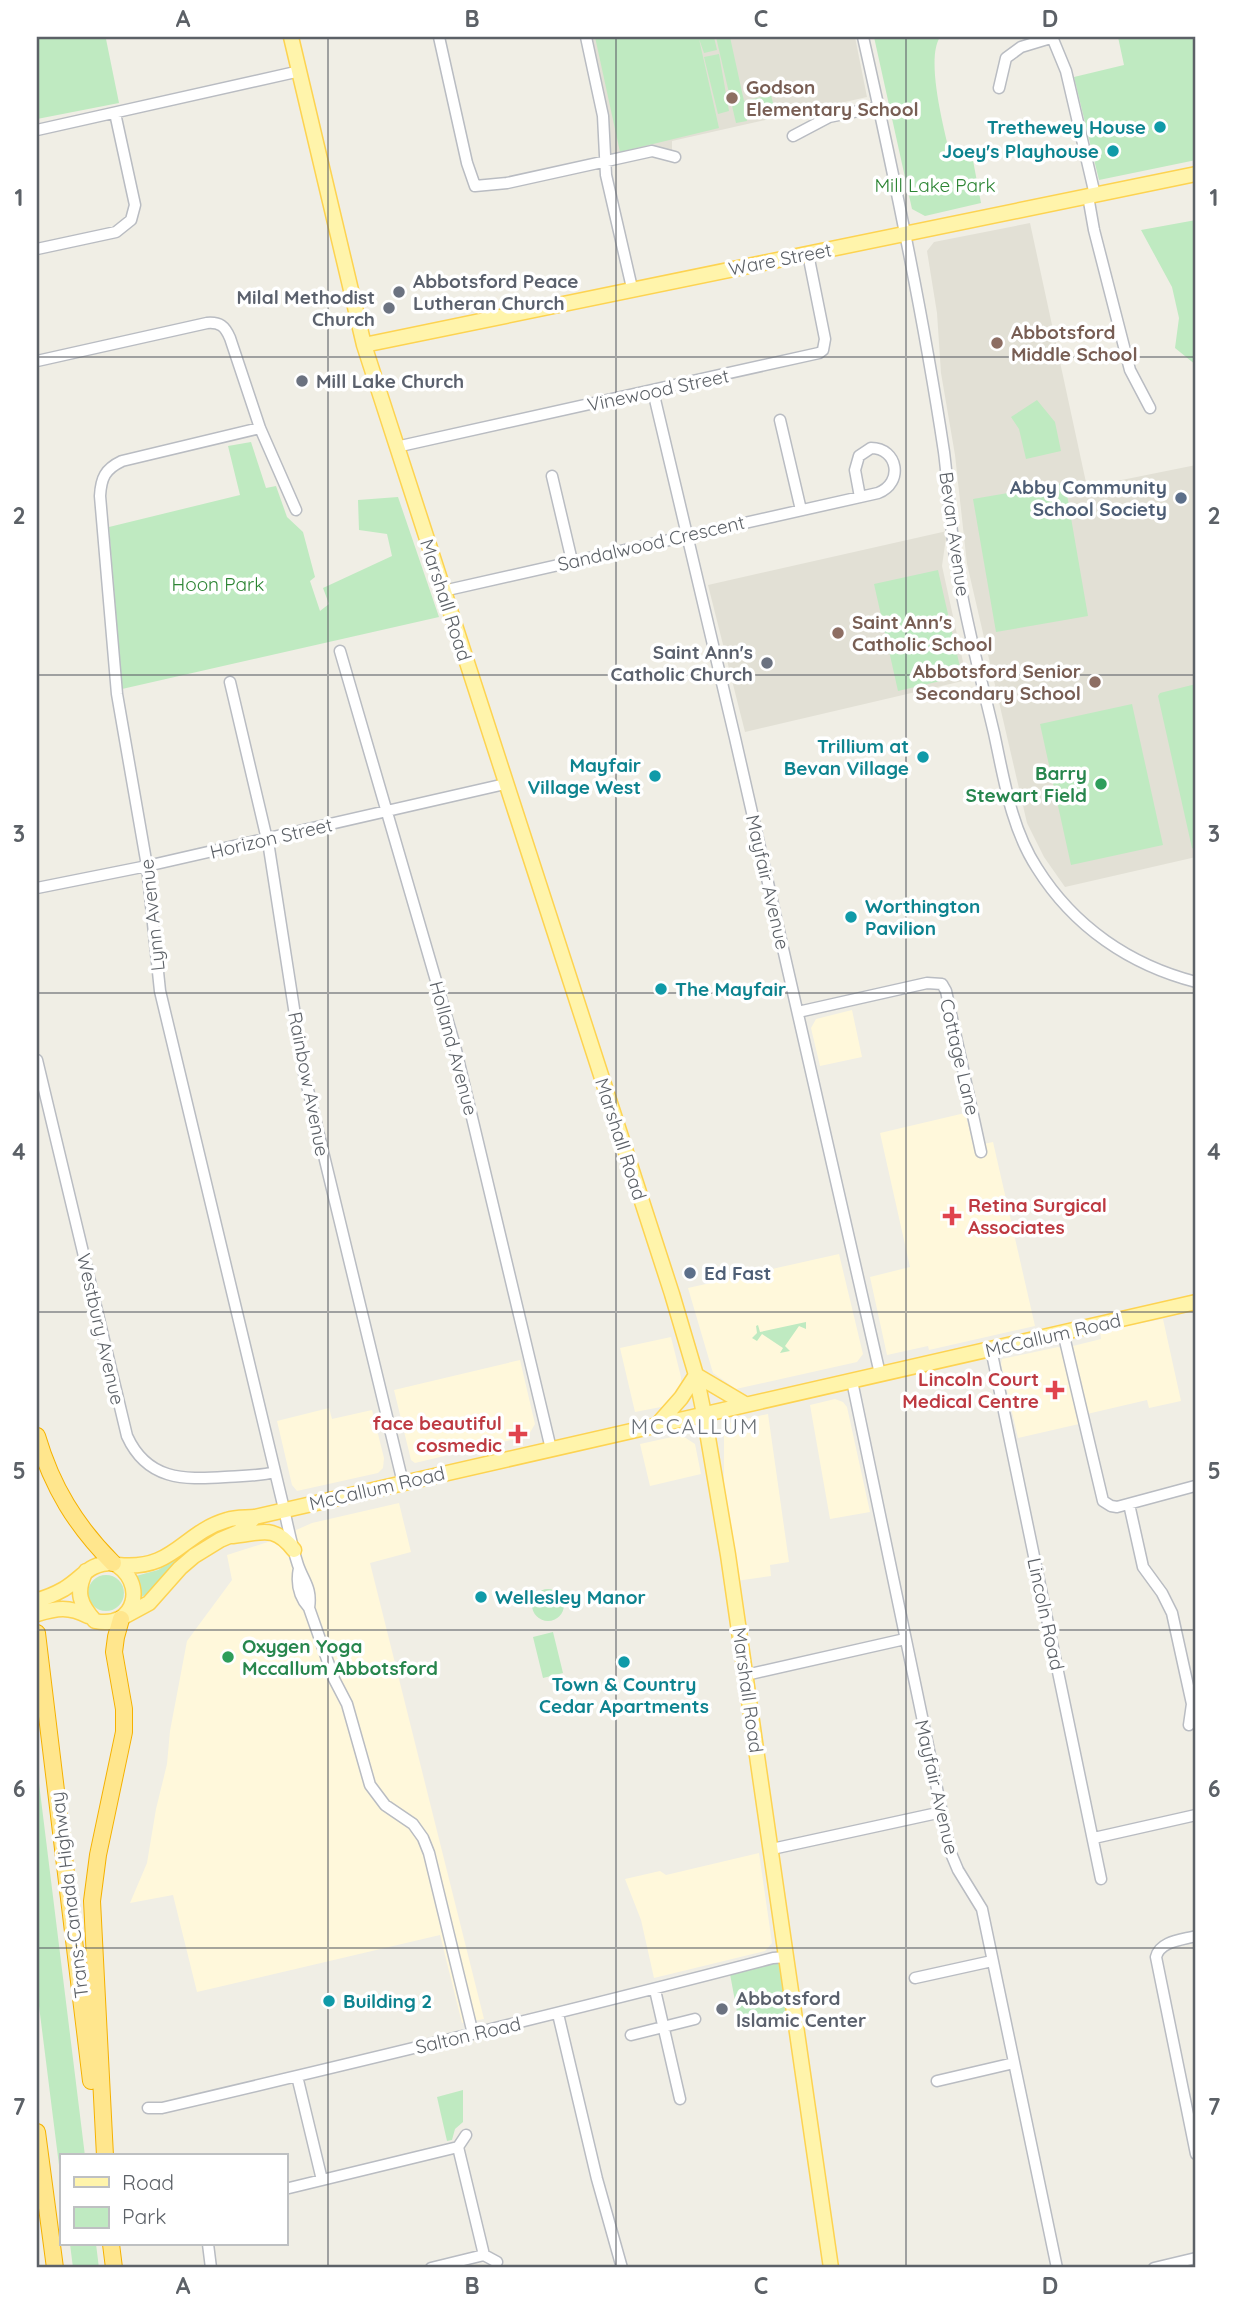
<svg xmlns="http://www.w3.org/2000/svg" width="1233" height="2305" viewBox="0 0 1233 2305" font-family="Quicksand,sans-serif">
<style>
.commercial{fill:#fff8db}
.education{fill:#e2e0d5}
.green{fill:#bfeac1}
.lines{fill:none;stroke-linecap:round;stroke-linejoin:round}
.minor-casing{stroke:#b9bcc2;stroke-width:13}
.major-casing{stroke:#fdd351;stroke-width:17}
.highway-casing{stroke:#f5b100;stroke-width:18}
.minor{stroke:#fff;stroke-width:10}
.major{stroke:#fff4ab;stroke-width:14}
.highway{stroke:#ffe68d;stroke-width:16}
.grid{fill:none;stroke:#5c6167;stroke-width:2;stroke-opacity:0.55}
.education-dot{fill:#8d6e63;stroke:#fff;stroke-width:2.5}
.culture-dot{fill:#0f9aa8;stroke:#fff;stroke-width:2.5}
.worship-dot{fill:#6b7280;stroke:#fff;stroke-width:2.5}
.service-dot{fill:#5c6f8a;stroke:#fff;stroke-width:2.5}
.leisure-dot{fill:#2e9e5b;stroke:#fff;stroke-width:2.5}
.health-dot{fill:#e0444e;stroke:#fff;stroke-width:2.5}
.labels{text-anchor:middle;stroke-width:7;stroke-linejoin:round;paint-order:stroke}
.education-label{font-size:19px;font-weight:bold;fill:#785e54;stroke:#fff;text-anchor:start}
.culture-label{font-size:19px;font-weight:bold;fill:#0d838f;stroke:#fff;text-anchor:end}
.park-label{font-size:19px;fill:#2d8534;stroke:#fff}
.street-label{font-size:19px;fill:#5c6167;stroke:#fff}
.worship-label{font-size:19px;font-weight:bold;fill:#5b616d;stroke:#fff;text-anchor:start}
.service-label{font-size:19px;font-weight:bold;fill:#4e5e75;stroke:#fff;text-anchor:end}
.leisure-label{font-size:19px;font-weight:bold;fill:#27864d;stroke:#fff;text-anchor:end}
.health-label{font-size:19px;font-weight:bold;fill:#be3a42;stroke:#fff;text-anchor:end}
.neighbourhood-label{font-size:21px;letter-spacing:2px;fill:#6d7379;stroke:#fff}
.neatline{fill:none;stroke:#5c6167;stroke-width:2.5}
.grid-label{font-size:23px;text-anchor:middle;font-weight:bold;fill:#5c6167}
</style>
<rect width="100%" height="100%" fill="#f0eee5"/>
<path class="commercial" d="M852 1010 862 1057 820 1066 811 1028 816 1019Z
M965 1113 974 1146 993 1142 1035 1326 929 1350 928 1346 887 1355 870 1277 910 1267 880 1133Z
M839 1254 863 1354 857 1362 736 1389 713 1373 688 1288Z
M1163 1319 1181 1401 1149 1408 1147 1400 1087 1414 1073 1346 1101 1339 1100 1331Z
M671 1337 681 1377V1385L676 1395 666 1406 635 1412 620 1348Z
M1058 1347 1063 1349 1079 1424 1018 1438 1001 1364 1002 1359Z
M520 1360 535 1424 528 1436 415 1463 411 1460 394 1390Z
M835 1399 843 1402 847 1407 870 1512 830 1519 810 1405Z
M329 1408 332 1419 372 1410 384 1458 383 1468 378 1473 297 1491 292 1485 277 1421Z
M768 1414 789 1562 770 1565 771 1576 736 1581 724 1496V1432L731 1422Z
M681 1435 695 1444 701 1474 650 1486 640 1444Z
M399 1503 411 1552 370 1563 484 2019 462 2023 440 1935 197 1992 173 1895 130 1903 147 1863 156 1809 167 1764 170 1731 187 1641 232 1580 227 1555 271 1541 312 1523Z
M759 1853 772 1943 765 1951 654 1978 641 1920 625 1879 660 1871 666 1875Z"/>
<path class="education" d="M588 37H855L867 97 672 141V154L607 158Z
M1030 223 1087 487 1196 465V857L1065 887 1044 857 1027 823 967 564 955 455 941 373 937 313 927 251 934 242Z
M947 531 942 566 967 680 745 732 708 585Z"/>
<path class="green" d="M37 37H115L106 39 119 103 37 119Z
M595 37H714L717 50 704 53 699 39 719 128 620 152Z
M716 37H730L744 101 771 95 774 107 746 113 747 121 736 123Z
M874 37H940C925 60 945 132 951 159L972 155 981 203 925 216 912 209Z
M1118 37H1196V160L1099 180 1074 77 1124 65Z
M719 54 729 111 718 114 704 57Z
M1196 220V365L1175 348 1179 318 1172 287 1141 230Z
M1037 400 1055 422 1061 451 1026 459 1019 429 1011 417Z
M251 442 266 488 276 486 287 517 303 532 315 577 310 581 320 611 329 604 323 588 392 556 387 534 359 530 358 500 398 497 439 617 122 689 109 527 240 495 228 446Z
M1065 483 1088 616 996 632 973 499Z
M938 570 962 676 898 691 874 584Z
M1196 684V850H1195L1192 848 1158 696 1160 693Z
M1132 704 1163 845 1071 865 1040 724Z
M806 1322V1329L799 1326 785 1346 790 1351 780 1353 783 1348 762 1334 757 1341 752 1338 757 1333 756 1326 758 1325 760 1332Z
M181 1556 151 1591 140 1598 141 1592 136 1576 158 1570Z
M88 1593a18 18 0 1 1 36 0a18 18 0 1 1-36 0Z
M532 1605a16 16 0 1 1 32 0a16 16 0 1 1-32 0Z
M553 1632 563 1673 543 1678 533 1637Z
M37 1767 85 2156H61V2181L37 1990Z
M785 1959 794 2017 740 2028 730 1974Z
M463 2090V2122L455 2129 452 2140 447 2141 437 2097Z
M70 2244H96L99 2268H73Z"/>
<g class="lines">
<defs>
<path id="minor" d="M439 37 467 163 475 186 507 183 652 151 675 157
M586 37 603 116 606 175 632 288
M863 37C894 174 923 313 944 452 949 491 950 530 957 568 966 623 981 678 994 733 1004 779 1011 828 1037 868 1074 927 1130 965 1196 982
M1052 37 1066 71 1095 195
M999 88 1006 58 1021 47 1054 37
M37 130 300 71
M793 136 829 117 878 107
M1088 196 1094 230 1130 370 1150 408
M37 249 116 232 131 220 135 205 115 113
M37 361 207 323C220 322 225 326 230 338L260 428 296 510
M653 391 735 738 880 1374
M780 420 801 510
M260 428 122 461C105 469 101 478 100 496L117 694 147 866 160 991 284 1509C288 1528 292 1547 298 1565 304 1582 312 1588 309 1608
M396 447 819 353 823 350 825 339 808 254
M552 476 572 561
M443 591 878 493C904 483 898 448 871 448L859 456 855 470 860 497
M340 651 455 1046 551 1449
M230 682 269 848 304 1073 403 1483
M37 888 147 866 505 784
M798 1012 927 983 942 984 946 991 981 1152
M37 1060 127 1436C147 1480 183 1480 225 1477 242 1476 259 1476 275 1472
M1063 1332 1103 1501 1111 1506 1117 1507 1195 1486
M991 1349 1101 1879
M852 1381 950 1851 958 1870 982 1909 1057 2268
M1129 1504 1143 1567 1162 1593 1172 1613 1192 1704 1189 1725
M299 1568C296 1583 299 1597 309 1608L334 1679 347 1704 370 1785 385 1805 413 1824 423 1838 429 1853 473 2034
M746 1675 905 1639
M1094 1838 1196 1815
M772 1849 942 1812
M1196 1936C1182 1940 1160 1941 1156 1957L1196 2154
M915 1978 992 1961
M655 1990 680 2099
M558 2014 597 2179 622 2268
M631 2035 695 2019
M297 2076 322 2180
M937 2081 1014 2063
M148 2108H162C366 2060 570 2011 773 1958L787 1957
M285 2189 458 2147 466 2135
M208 2244 211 2268
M484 2255 497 2262
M431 2268 484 2255 458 2147
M1154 2268 1196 2258"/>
<path id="major" d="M291 37 364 345 672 1294 696 1375 704 1414 728 1555 831 2268
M364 345 1196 174
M696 1375 745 1404
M658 1424 681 1398 696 1375
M233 1536C262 1533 274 1524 294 1550
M118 1565C174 1571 182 1533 227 1520 236 1517 246 1518 255 1517L1196 1302
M37 1600C46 1598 55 1594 64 1589 84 1577 88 1563 113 1563 147 1580 137 1630 95 1621 80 1605 75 1592 86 1571
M37 1614C57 1608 69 1606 88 1616
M125 1616 149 1603 180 1568 194 1556 220 1540 239 1532 255 1517"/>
<path id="highway" d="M37 1436C52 1487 76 1526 113 1563
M37 1633 91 2081
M37 2132 55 2268
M105 2156 92 1901 98 1855 124 1732V1709L114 1652 116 1637 121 1619
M111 2244 114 2268"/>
</defs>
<use href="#minor" class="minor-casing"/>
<use href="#major" class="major-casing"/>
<use href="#highway" class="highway-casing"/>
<use href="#minor" class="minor"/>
<use href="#major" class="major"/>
<use href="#highway" class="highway"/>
</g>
<path class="grid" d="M328 37V2268M616 37V2268M906 37V2268M37 357H1196M37 675H1196M37 993H1196M37 1312H1196M37 1630H1196M37 1948H1196"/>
<g class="education-dot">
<circle cx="732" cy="98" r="7"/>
<circle cx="997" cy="343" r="7"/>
<circle cx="838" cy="633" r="7"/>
<circle cx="1095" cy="682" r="7"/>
</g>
<g class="culture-dot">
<circle cx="1160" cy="127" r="7"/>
<circle cx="1113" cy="151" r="7"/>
<circle cx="923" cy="757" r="7"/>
<circle cx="655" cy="776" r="7"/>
<circle cx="851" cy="917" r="7"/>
<circle cx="661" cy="989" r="7"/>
<circle cx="481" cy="1597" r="7"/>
<circle cx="624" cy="1662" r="7"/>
<circle cx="329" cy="2001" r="7"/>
</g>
<g class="worship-dot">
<circle cx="399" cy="292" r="7"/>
<circle cx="389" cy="308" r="7"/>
<circle cx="302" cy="381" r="7"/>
<circle cx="767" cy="663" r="7"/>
<circle cx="722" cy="2009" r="7"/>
</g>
<g class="service-dot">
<circle cx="1181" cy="498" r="7"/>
<circle cx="690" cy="1273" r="7"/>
</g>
<g class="leisure-dot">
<circle cx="1101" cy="784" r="7"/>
<circle cx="228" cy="1657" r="7"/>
</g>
<g class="health-dot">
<path d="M948.5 1205.5h7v7h7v7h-7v7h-7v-7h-7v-7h7z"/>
<path d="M1051.5 1379.5h7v7h7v7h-7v7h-7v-7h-7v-7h7z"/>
<path d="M514.5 1423.5h7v7h7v7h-7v7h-7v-7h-7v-7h7z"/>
</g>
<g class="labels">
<g class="education-label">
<text x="746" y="94">Godson<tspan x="746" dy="22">Elementary School</tspan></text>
<text x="1011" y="339">Abbotsford<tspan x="1011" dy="22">Middle School</tspan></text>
<text x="852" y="629">Saint Ann's<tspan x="852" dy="22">Catholic School</tspan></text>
<text x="1081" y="678" text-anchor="end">Abbotsford Senior<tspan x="1081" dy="22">Secondary School</tspan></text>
</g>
<g class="culture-label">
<text x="1146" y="134">Trethewey House</text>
<text x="1099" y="158">Joey's Playhouse</text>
<text x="909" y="753">Trillium at<tspan x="909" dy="22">Bevan Village</tspan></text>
<text x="641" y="772">Mayfair<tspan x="641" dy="22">Village West</tspan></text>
<text x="865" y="913" text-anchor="start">Worthington<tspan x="865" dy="22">Pavilion</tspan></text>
<text x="675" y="996" text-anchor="start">The Mayfair</text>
<text x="495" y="1604" text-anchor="start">Wellesley Manor</text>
<text x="624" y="1691" text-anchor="middle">Town &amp; Country<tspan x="624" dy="22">Cedar Apartments</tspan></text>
<text x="343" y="2008" text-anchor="start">Building 2</text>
</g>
<g class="park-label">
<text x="935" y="192">Mill Lake Park</text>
<text x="218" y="591">Hoon Park</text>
</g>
<g class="street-label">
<text transform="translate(780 259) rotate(-11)" y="7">Ware Street</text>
<text transform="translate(658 390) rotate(-12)" y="7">Vinewood Street</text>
<text transform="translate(955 534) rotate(82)" y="7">Bevan Avenue</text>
<text transform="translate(651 543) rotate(-13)" y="7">Sandalwood Crescent</text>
<text transform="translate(446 600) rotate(72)" y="7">Marshall Road</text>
<text transform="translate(271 838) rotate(-13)" y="7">Horizon Street</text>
<text transform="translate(768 882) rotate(77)" y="7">Mayfair Avenue</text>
<text transform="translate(152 915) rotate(-96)" y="7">Lynn Avenue</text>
<text transform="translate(454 1048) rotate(75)" y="7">Holland Avenue</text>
<text transform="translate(960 1057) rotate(77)" y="7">Cottage Lane</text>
<text transform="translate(309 1084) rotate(79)" y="7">Rainbow Avenue</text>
<text transform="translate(621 1139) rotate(72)" y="7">Marshall Road</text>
<text transform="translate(101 1329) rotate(77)" y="7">Westbury Avenue</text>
<text transform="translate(1053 1335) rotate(-13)" y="7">McCallum Road</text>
<text transform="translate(377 1488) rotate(-13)" y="7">McCallum Road</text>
<text transform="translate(1046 1614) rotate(78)" y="7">Lincoln Road</text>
<text transform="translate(748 1690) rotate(82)" y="7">Marshall Road</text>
<text transform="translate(937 1787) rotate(77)" y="7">Mayfair Avenue</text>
<text transform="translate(69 1895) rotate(-97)" y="7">Trans-Canada Highway</text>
<text transform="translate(468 2035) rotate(-13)" y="7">Salton Road</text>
</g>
<g class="worship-label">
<text x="413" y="288">Abbotsford Peace<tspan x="413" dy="22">Lutheran Church</tspan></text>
<text x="375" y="304" text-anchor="end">Milal Methodist<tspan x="375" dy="22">Church</tspan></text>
<text x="316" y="388">Mill Lake Church</text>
<text x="753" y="659" text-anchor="end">Saint Ann's<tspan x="753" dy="22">Catholic Church</tspan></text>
<text x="736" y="2005">Abbotsford<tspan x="736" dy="22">Islamic Center</tspan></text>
</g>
<g class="service-label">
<text x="1167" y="494">Abby Community<tspan x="1167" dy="22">School Society</tspan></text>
<text x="704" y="1280" text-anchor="start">Ed Fast</text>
</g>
<g class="leisure-label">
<text x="1087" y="780">Barry<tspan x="1087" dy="22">Stewart Field</tspan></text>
<text x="242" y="1653" text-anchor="start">Oxygen Yoga<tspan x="242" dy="22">Mccallum Abbotsford</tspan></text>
</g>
<g class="health-label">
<text x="968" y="1212" text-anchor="start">Retina Surgical<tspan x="968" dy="22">Associates</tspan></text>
<text x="1039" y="1386">Lincoln Court<tspan x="1039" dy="22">Medical Centre</tspan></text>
<text x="502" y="1430">face beautiful<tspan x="502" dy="22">cosmedic</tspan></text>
</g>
<g class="neighbourhood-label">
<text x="695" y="1434">MCCALLUM</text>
</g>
</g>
<rect width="1233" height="2305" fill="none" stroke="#ffffff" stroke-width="77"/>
<rect x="60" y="2154" width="228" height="91" fill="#ffffff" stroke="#bec0c2" stroke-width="2"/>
<rect x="74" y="2177" width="35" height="10" fill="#fff4ab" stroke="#bec0c2" stroke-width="2"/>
<text x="122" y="2190" font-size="21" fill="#5c6167">Road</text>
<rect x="74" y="2207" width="35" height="21" fill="#bfeac1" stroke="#bec0c2" stroke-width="2"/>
<text x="122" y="2224" font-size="21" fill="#5c6167">Park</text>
<rect x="38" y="38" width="1156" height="2228" class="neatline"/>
<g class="grid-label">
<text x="183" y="27">A</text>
<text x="472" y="27">B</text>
<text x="761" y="27">C</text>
<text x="1050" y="27">D</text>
<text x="19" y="206">1</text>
<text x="1214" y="206">1</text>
<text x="19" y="524">2</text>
<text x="1214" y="524">2</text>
<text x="19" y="842">3</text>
<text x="1214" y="842">3</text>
<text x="19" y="1160">4</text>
<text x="1214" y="1160">4</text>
<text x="19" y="1479">5</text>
<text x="1214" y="1479">5</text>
<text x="19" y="1797">6</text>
<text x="1214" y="1797">6</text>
<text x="19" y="2115">7</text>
<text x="1214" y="2115">7</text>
<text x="183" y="2294">A</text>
<text x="472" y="2294">B</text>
<text x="761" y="2294">C</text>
<text x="1050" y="2294">D</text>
</g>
</svg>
